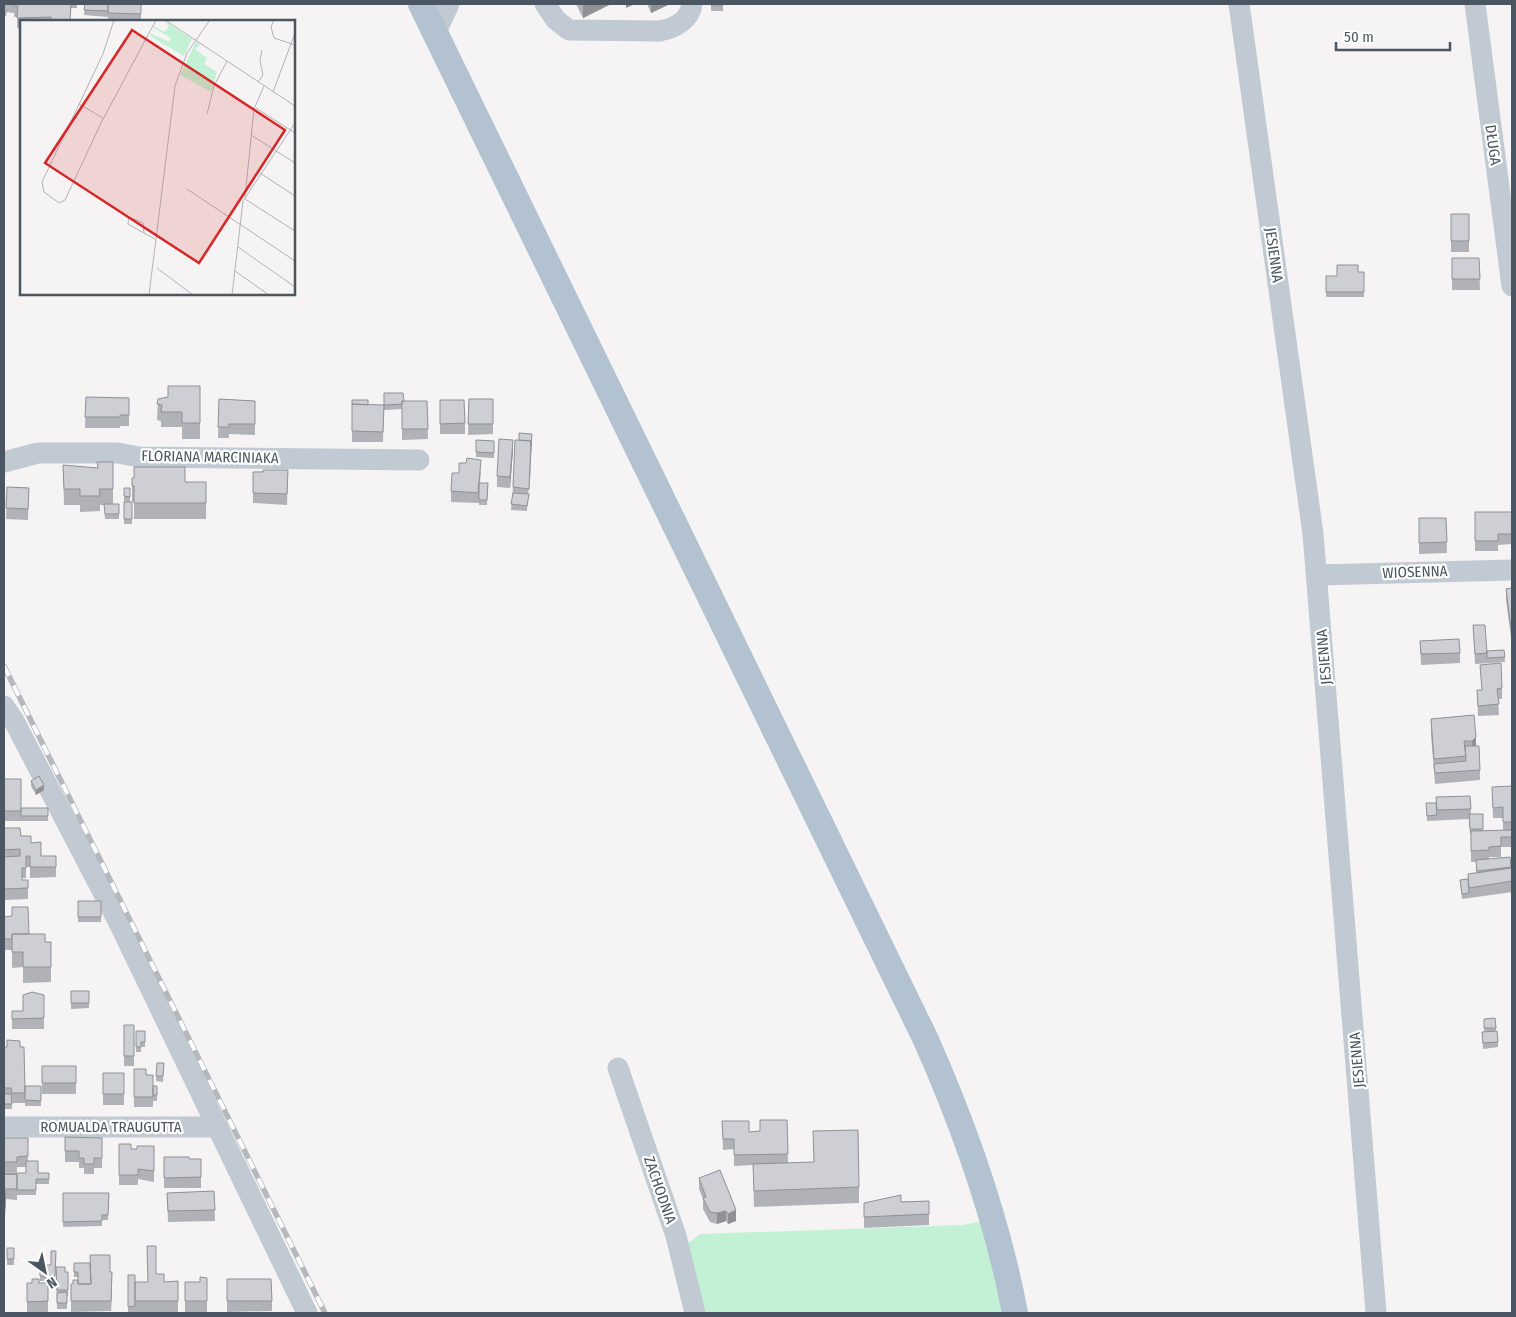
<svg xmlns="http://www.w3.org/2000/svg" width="1516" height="1317" viewBox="0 0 1516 1317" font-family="'Fira Sans Condensed',sans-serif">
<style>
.green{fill:#c3f1d5}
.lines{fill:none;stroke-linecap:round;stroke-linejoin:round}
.minor{stroke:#c1cad2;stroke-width:21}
.major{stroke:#b3c2d1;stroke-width:26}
.rail-casing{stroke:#b5b8bd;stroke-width:5.5}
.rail{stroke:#fff;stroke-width:4;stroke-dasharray:11;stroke-linecap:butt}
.wall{fill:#b0b2b7}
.shaded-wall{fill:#909195}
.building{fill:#cdcfd5;stroke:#909195}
.labels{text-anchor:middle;stroke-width:4.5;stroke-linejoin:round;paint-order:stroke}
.street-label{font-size:15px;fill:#4a5661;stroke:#fff}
.inset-road{fill:none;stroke:#b1b4b9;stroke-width:1}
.view{fill:#d62828;fill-opacity:0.15;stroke:#d62828;stroke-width:2.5}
.inset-edge{fill:none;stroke:#4a5661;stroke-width:2.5}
</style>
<rect width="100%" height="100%" fill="#f5f3f3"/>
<path class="green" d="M981 1221 1004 1313H700L687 1244 700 1234 964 1225Z"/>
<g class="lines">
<path class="minor" d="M545 4 556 20 569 30 660 31C675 28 690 20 692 4
M1239 4 1313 534 1376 1313
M1475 4 1512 286
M435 34 449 4
M4 462 38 453H118L139 457 419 460
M1317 575 1512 570
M4 706 14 721 119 923 307 1313
M618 1068 676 1236 695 1313
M4 1127H218"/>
<path class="major" d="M421 4 926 1040C965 1128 997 1218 1015 1313"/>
<defs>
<path id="rail" d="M4 666 325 1313"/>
</defs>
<use href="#rail" class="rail-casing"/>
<use href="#rail" class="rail"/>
</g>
<path class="wall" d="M4 4H77V8H71L70 21H21V28H17V17H14V13L7 12 6 16H4Z
M85 4H141V21H108V17L84 15Z
M576 4H611L583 18Z
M647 4H670L651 13Z
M711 4H723V11H711Z
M1451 214H1469V252H1451Z
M1452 258H1479L1480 290H1452Z
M1358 272H1364V297H1326V276H1337Z
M200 386V439H182V427H161V421L157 420 158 399 168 397Z
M384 393 404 401H427L428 439 402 440V409L384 410Z
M86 397 129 398V426H120V428H85Z
M219 399 255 401V435L229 434V438H218Z
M469 399H493V434L468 435Z
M352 400 368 405H384L383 442H352Z
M440 400 465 423V434H440Z
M532 439 527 511 511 510 513 487Z
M476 440 494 441V458L476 457Z
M513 450 510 488 497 487V476Z
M113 462V504H119V519H105L104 505H100V511L80 512V505H64L63 465 97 468Z
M288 470 287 505 253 503V472Z
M481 471 480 483H488L487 505H479V503L451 502V491L459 473Z
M132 478 185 482H206V519H134V502H132Z
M7 487 29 488 28 520 6 519Z
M124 488H130V502H124Z
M124 502H132V524H124Z
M1475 512H1512V544L1498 545V551H1475Z
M1419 518H1446L1447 553 1419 554Z
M1512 588V645L1506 600V589Z
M1473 625 1487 651 1504 650 1505 662 1475 664Z
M1420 641 1460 653V663L1421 665Z
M1480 665 1502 688V699H1498L1499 715 1478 716 1477 690H1482Z
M1474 715 1476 746 1480 770V780L1435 784 1431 735V719Z
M1512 764V847H1501V857H1489V859L1510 857 1511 868H1512V892L1462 899 1460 880 1468 879V874L1476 873V862H1471V834H1470L1469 819 1427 821 1426 803H1436L1470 796 1471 814H1483V831L1503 830V818H1493L1492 787 1512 786Z
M31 781 44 790 36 795 31 786Z
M4 785 21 808H48V821H4Z
M4 828 21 836 31 843 41 856 56 867V877L30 878V867H26V878H22V880H28V899L4 900Z
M78 901H101V922H78Z
M4 917 29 934 45 942H51V982L23 983V967L12 968V950H4Z
M71 991H89V1008L71 1009Z
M44 995V1029H12V1011H23Z
M1495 1018 1496 1031 1498 1042V1047L1483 1049 1482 1032H1484V1019Z
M124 1025H134V1066H124Z
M136 1031H145V1047H141V1052H136Z
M4 1047H20L25 1086H41V1106H25V1103H12V1109H4Z
M157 1063H164L163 1082 156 1081Z
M42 1066H76V1094H42Z
M134 1069 146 1075 153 1086H157V1101H153V1090V1107H134Z
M103 1073H124V1105H103Z
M787 1120 788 1163 859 1187V1203L754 1207 753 1165 734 1166V1149L723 1150 722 1121 749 1132 760 1131Z
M65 1137 102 1138V1168H94V1174H84V1168H79V1162H65Z
M4 1138H28V1161L38 1173H49V1184H36V1195H17V1200L6 1199 5 1219H4V1173H26V1167H17V1172H4Z
M119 1144 131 1149H137L154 1146V1182L138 1179V1185H119Z
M164 1157 189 1159 201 1177V1188H164Z
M699 1178 736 1221 728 1224 726 1221 717 1224 710 1222 703 1209V1199L699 1189Z
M214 1191 215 1221 168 1222 167 1193Z
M63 1193H109L108 1220H102V1226L63 1227Z
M929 1201V1225L864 1228V1203Z
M7 1248H14V1265H7Z
M56 1251 55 1281H40V1265H51Z
M74 1263 110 1272 112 1282 111 1311 71 1312V1284H73L78 1280V1277H74Z
M56 1267 65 1272H68V1296H67V1309H57Z
M156 1274 164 1282 178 1281V1312H128V1275L135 1282H148Z
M207 1278V1312H185V1282H200Z
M227 1279 272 1301V1311L227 1312Z
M27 1283H48V1312H27Z"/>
<path class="shaded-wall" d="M583 4H611L583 18Z
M626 4H635L626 8Z
M651 4H670L651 13Z
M532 439 529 500 531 441Z
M513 440V450L510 488V477Z
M1476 737V753L1472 756V741Z
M44 785V790L36 795V790Z
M736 1210V1221L728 1224V1214Z
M726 1211V1221L717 1224V1213Z
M112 1272V1282L111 1311V1301Z"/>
<path class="building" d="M14 4H71L70 20H51V17L17 18 18 6H14Z
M85 4H108V11L84 10Z
M108 4H141V14L108 13Z
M711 4H723V5H711Z
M1451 214H1469V241H1451Z
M1452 258H1479L1480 279H1452Z
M1337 265H1358V272H1364V292H1326V276H1337Z
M168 386H200V423H182V412H161L162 405 157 404 158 399 168 397Z
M384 393H403L404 401H402V404L384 405Z
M86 397 129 398V415H120V417H85Z
M219 399 255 401V424H229V427H218Z
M469 399H493V424H468Z
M352 400H368V405L352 404Z
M440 400H464L465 423 440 424Z
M402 401H427L428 429H402Z
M352 404 384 405 383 432 352 431Z
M519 433 532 434 531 446V441L519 440Z
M499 439 513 440 510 477 497 476Z
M476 440 494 441V453L476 452Z
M515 440 531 441 529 489 513 487Z
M467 458 481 460 478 493 451 491 452 473H459V463H466Z
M97 462H113V489H99L100 496H80V489H64L63 465 98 468Z
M134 467H185V482H206V503H134V486H132V478H134Z
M263 470H288L287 494 253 493V472H263Z
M479 483H488L487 500H479Z
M7 487 29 488 28 509 6 508Z
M124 488H130V497L124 496Z
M513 493 529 494 527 506 511 504Z
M124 502H132V519H124Z
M104 504H119V514H105Z
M1475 512H1512V534H1498V541H1475Z
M1419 518H1446L1447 542 1419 543Z
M1512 588V635L1506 589Z
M1473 625H1485L1487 653 1475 654Z
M1459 639 1460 653 1421 654 1420 641Z
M1504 650 1505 657 1487 658V651Z
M1501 663 1502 688 1497 689 1499 704 1478 706 1477 690H1482L1480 665Z
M1474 715 1476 737 1472 741H1464L1466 756 1434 759 1431 719Z
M1465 746H1479L1480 770 1435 773 1434 764 1466 761Z
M39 776 44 785 36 790 31 781Z
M4 779H21V811H4Z
M1512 786V822H1503V807L1493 808 1492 787Z
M1470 796 1471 809 1437 810 1436 797Z
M1426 803H1436L1437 815 1427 816Z
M21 808H48V816H21Z
M1469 814H1483V829H1470Z
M4 828H20L21 836H31V843L41 842V856H56V867H30V856H26V868H22V880H28V888L4 889V857L20 856V849L4 850Z
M1512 830V837H1501V846L1489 847V850L1471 851V831Z
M1510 857 1511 867 1477 871 1476 860Z
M1512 868V881L1469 888 1468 874Z
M1468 879 1469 893 1462 894 1460 880Z
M78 901H101V917H78Z
M12 907H28L29 934H12V939H4V917L12 916Z
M12 934H45V942H51V967H23V952H12Z
M71 991H89V1003H71Z
M32 992 44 995V1018L12 1019V1011H23V995Z
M1495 1018 1496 1028H1484V1019Z
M124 1025H134V1056H124Z
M136 1031H145V1042H141V1047H136Z
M1497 1031 1498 1042 1483 1043 1482 1032Z
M7 1040 20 1041V1047H24L25 1093H12L11 1088H4V1047H7Z
M157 1063H164L163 1076H156Z
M42 1066H76V1083H42Z
M134 1069H146V1075H153V1097H134Z
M103 1073H124V1094H103Z
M25 1086H41V1101L25 1100Z
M153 1086H157V1095H153Z
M4 1094H11L12 1104H4Z
M760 1120H787L788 1154 734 1155V1139H723L722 1121H749V1132L760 1131Z
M858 1130 859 1187 754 1191 753 1164 814 1162 813 1131Z
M65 1137 102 1138V1158H94V1164H84V1158H79V1151H65Z
M4 1138H28V1156L17 1157V1162H4Z
M119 1144H131V1149H137V1146H154V1171L138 1169V1175H119Z
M164 1157H189V1159H201V1177L164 1178Z
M26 1161H38V1173H49V1179H36V1190H17V1174H4V1173H26Z
M720 1170 736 1210 728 1214 726 1211 717 1213 710 1212 703 1198 706 1197 699 1178Z
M4 1174H17V1189H6L5 1209H4Z
M214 1191 215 1210 168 1211 167 1193Z
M63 1193H109L108 1215H102V1221L63 1222Z
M901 1195V1202L929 1201V1214L864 1217V1203Z
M147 1246H156V1274H164V1282L178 1281V1301H135V1282H148Z
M7 1248H14V1259H7Z
M51 1251H56L55 1276H40V1265H51Z
M90 1255H110V1272H112L111 1301H71V1284H73V1280H78V1284H91Z
M74 1263H90L91 1284H78V1272H74Z
M56 1267H65V1272H68V1290H57Z
M128 1275H135V1306L128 1307Z
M200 1277 207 1278V1301H185V1282H200Z
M32 1279H39V1283H48V1301L27 1302V1283H32Z
M227 1279H271L272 1301H227Z
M67 1292V1303H57V1293Z"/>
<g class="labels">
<g class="street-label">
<text transform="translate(1493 145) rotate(82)" y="5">DŁUGA</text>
<text transform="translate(1274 255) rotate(82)" y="5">JESIENNA</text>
<text transform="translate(210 457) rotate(1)" y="5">FLORIANA MARCINIAKA</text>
<text transform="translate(1415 572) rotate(-2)" y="5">WIOSENNA</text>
<text transform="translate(1324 657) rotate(-95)" y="5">JESIENNA</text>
<text transform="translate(1357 1060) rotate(-95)" y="5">JESIENNA</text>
<text x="111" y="1132">ROMUALDA TRAUGUTTA</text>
<text transform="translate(660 1190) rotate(71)" y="5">ZACHODNIA</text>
</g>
</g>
<g transform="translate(20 20)">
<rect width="275" height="275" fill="#f5f3f3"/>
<path d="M136 2 135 7 145 12 149 6 146 3V2L172 19 164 36 130 16 133 10 132 14 149 22 151 18 134 8ZM176 22 180 25 175 29 187 38 184 44 197 52 191 72 160 55Z" fill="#c3f1d5"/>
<path class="inset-road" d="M94 0 83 34 22 162 24 172 39 183 45 180 81 103 136 0M145 0 275 86M254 0 251 7 254 18 275 25M238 62 243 55 240 41 242 30M253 72 275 13M59 84 83 98M236 88 275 113M187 94 194 66 207 41M231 115 275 143M240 153 275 176M167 169 275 241M225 177 234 89 244 66M225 179 275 211M124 213 108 204 109 197 123 203 124 213 135 219M218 227 275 267M137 248 173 275M215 251 249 275M129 275 155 66 167 33 190 0M212 275 223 181 275 103"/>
<path class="view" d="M112 10 265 110 179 243 25 143Z"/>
<rect width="275" height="275" class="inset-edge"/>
</g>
<rect width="1516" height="1317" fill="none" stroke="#4a5661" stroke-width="10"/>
<g transform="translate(45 1272) rotate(147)" stroke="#ffffff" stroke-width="4" paint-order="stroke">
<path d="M0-4L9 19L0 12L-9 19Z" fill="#4a5661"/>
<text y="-8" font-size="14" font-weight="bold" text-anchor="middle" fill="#4a5661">N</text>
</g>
<path d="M1336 42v8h114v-8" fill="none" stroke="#4a5661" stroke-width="2.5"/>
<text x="1344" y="42" font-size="15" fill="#4a5661" stroke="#ffffff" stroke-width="4" paint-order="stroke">50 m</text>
</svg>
